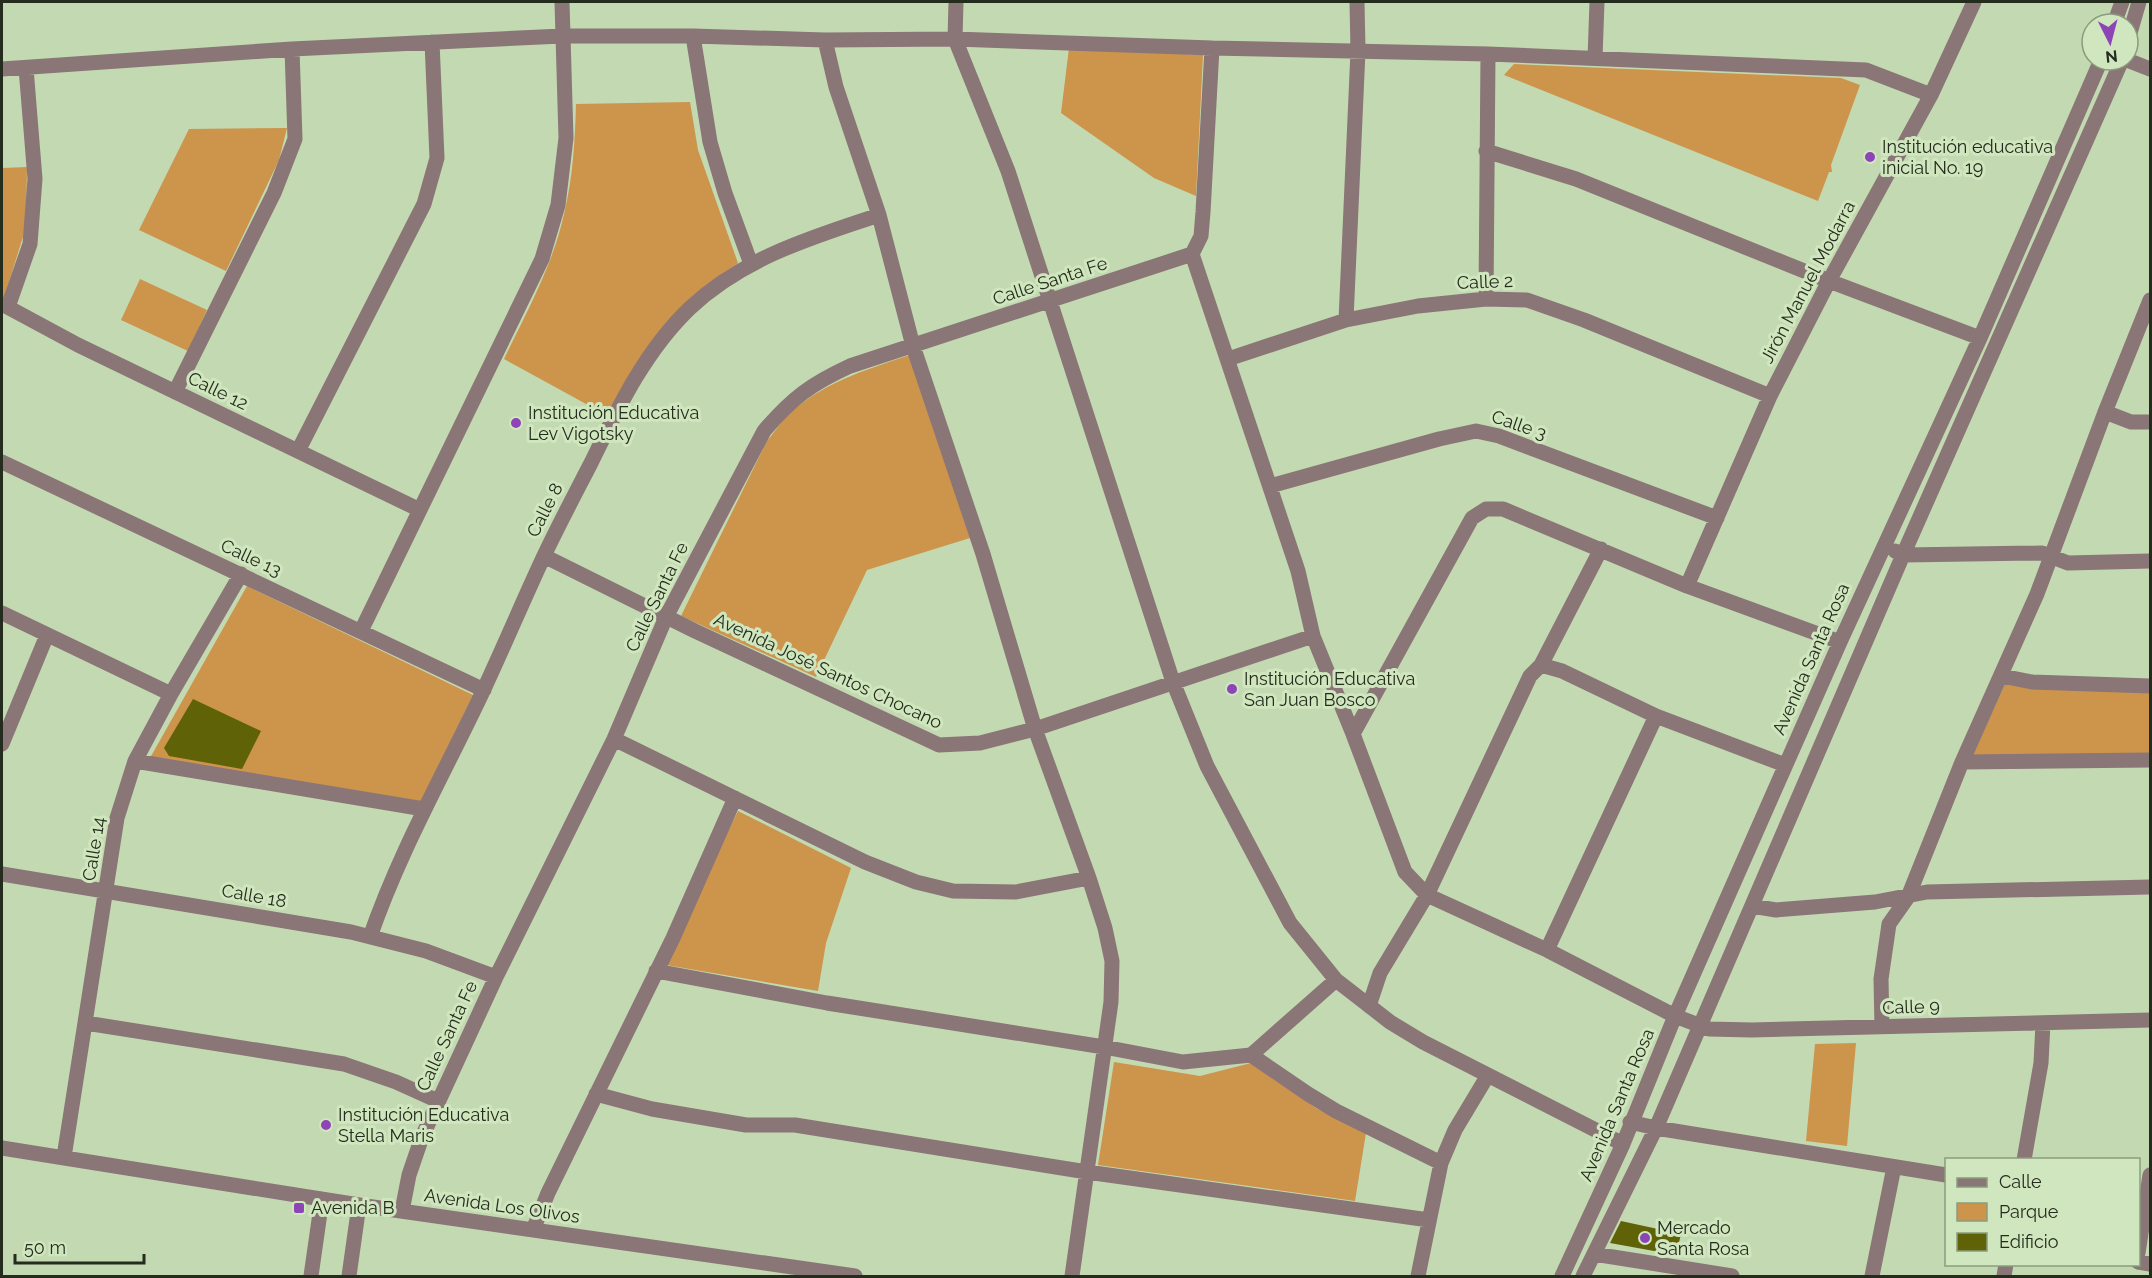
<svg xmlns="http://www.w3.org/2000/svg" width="2152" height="1278" viewBox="0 0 2152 1278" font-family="Raleway,sans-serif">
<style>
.green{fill:#cd944c}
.building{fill:#606207}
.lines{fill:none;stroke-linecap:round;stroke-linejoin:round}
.minor{stroke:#8a7577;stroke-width:15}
.poi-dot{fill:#8d44b7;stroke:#d0e6be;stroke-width:2}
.labels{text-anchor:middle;stroke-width:6;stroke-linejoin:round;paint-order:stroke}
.poi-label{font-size:18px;fill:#242c1d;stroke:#d0e6be;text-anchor:start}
.street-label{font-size:18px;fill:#242c1d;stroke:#d0e6be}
</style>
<rect width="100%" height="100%" fill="#c3d9b1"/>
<path class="green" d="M1069 48 1203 55 1196 196 1154 178 1061 113Z
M1514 64 1841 78 1860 85 1831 165 1832 172H1829L1818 201 1504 75Z
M690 102 698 150 738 263 715 279 608 416 504 359C526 313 553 265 564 214 573 177 575 141 576 104Z
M287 128 279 160 226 271 139 230 189 129Z
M27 167 26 227 4 298 2 297V168Z
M140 279 207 310 188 351 121 320Z
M910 355 970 538 867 570 816 677 681 616 767 441C773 434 778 426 784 419 818 384 865 370 910 355Z
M247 586 473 695 421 803 150 758Z
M2005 684 2032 688 2150 691V754L1972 756Z
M738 811 851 868 826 943 818 991 666 965 677 934Z
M1856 1043 1847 1146 1806 1141 1815 1044Z
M1114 1062 1200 1076 1251 1063 1316 1108 1366 1133 1355 1201 1098 1165Z"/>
<path class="building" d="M193 699 261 731 242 769 169 756 164 748Z
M1621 1221 1681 1234 1676 1255 1610 1243Z"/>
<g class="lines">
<path class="minor" d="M956 2 955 39 1008 171 1173 682 1207 766 1290 923 1336 980 1390 1022 1423 1042 1623 1144
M2114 24 2122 2
M693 36 710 142 725 193 751 264
M825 40 836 87 879 215 913 346 983 554 1035 729 1089 878 1105 928 1112 961 1111 1002 1072 1276
M2128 40 2139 2
M1212 48 1203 212 1201 236 1192 254 1298 571 1313 636 1353 734 1405 872 1427 895 1547 950 1675 1016 1709 1029 1752 1030 2150 1020
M1595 58 1597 2
M2127 60 2150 69
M2 69 292 49 562 36H693L825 40 955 39 1212 48 1488 54 1866 70 1931 95
M1486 151 1576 179 1829 281 1980 338
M1486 299 1488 54
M2 304 78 345 420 510
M8 307 30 244 35 179 26 68
M1346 320 1358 51 1357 2
M1228 359 1346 320 1418 306 1486 299 1527 300 1584 320 1770 396
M175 392 274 193 295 139 292 49
M2105 412 2131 422H2150
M298 451 424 204 437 158 432 42
M2 462 484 690
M1270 486 1439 439 1476 431 1499 436 1717 518
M1895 551 1903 555 2042 553 2068 563 2150 561
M544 556 695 631 939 745 980 743 1035 729 1313 636
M1687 586 1770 396 1829 281 1931 95 1974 2
M2 613 171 694
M361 631 542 259 558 205 566 138 562 2
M1541 665 1562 671 1656 716 1785 765
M2002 676 2032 682 2150 686
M1353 734 1472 518 1486 509H1503L1687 586 1840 642
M614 739 865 862 916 882 953 891 1016 892 1089 878
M2 744 47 635
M135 761 424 809
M1962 762 2150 760
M2 874 351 932 426 951 496 977
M1752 906 1776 910 1875 902 1927 892 2150 887
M370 937C400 850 445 772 484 689 504 646 523 601 543 558 558 526 575 494 591 463 618 408 645 351 690 308 743 258 812 237 879 215
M1547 950 1656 716
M656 971 827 1003 1104 1047 1183 1062 1251 1055 1336 980
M1369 1006 1380 973 1427 895 1530 676 1541 665 1601 549
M86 1023 344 1064 396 1082 438 1101
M1882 1027 1881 979 1889 924 1908 897 1962 762 2037 594 2105 412 2150 300
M1251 1055 1308 1094 1336 1111 1441 1163
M596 1094 652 1109 746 1125H795L1087 1172 1429 1220
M1630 1122 1656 1128 1946 1175
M2 1148 359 1205 855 1276
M64 1157 117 818 135 761 171 694 241 574
M2024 1160 2041 1063 2043 1023
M402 1211 409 1175 422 1137 496 977 614 739 666 617 764 431C792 398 811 384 850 366L1192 254
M533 1230 548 1193 673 938 735 798
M2138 1253 2150 1175
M1594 1254 1732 1276
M2138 1262 2150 1264
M311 1276 322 1199
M349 1276 359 1205
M1418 1276 1441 1163 1455 1130 1488 1075
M1562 1276 1623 1144 1675 1016 1840 642 1980 338 2101 60
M1583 1276 1656 1128 1903 555 2122 60
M1872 1276 1894 1167
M2004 1276 2006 1264"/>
</g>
<g class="poi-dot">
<circle cx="1870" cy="157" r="6"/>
<circle cx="516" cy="423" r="6"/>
<circle cx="1232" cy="689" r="6"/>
<circle cx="326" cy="1125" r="6"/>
<rect x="293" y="1202" width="12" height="12" rx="3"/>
<circle cx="1645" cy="1238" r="6"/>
</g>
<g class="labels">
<g class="poi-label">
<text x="1882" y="153">Institución educativa<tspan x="1882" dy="21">inicial No. 19</tspan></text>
<text x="528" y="419">Institución Educativa<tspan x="528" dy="21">Lev Vigotsky</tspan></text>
<text x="1244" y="685">Institución Educativa<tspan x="1244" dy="21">San Juan Bosco</tspan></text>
<text x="338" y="1121">Institución Educativa<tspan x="338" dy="21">Stella Maris</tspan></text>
<text x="311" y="1214">Avenida B</text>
<text x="1657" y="1234">Mercado<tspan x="1657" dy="21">Santa Rosa</tspan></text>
</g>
<g class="street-label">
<text transform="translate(1050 281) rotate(-18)" y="6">Calle Santa Fe</text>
<text transform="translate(1485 282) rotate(-2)" y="6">Calle 2</text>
<text transform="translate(1808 282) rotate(-62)" y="6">Jirón Manuel Modarra</text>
<text transform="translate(218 391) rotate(26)" y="6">Calle 12</text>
<text transform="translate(1519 425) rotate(19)" y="6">Calle 3</text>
<text transform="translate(545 510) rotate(-63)" y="6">Calle 8</text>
<text transform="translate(251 558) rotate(25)" y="6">Calle 13</text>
<text transform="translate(657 597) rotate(-64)" y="6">Calle Santa Fe</text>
<text transform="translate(1811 659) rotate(-66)" y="6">Avenida Santa Rosa</text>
<text transform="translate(828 671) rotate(25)" y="6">Avenida José Santos Chocano</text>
<text transform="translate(94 849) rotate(-81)" y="6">Calle 14</text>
<text transform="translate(254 896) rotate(10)" y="6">Calle 18</text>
<text transform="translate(1911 1007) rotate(-2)" y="6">Calle 9</text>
<text transform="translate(447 1036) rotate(-65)" y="6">Calle Santa Fe</text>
<text transform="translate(1617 1105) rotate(-67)" y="6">Avenida Santa Rosa</text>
<text transform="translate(502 1206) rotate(8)" y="6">Avenida Los Olivos</text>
</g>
</g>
<rect width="2152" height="1278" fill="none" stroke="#242c1d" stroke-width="6"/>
<rect x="1945" y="1158" width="195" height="108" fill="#d0e6be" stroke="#8b9c7e" stroke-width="1.5"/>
<rect x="1957" y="1178" width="30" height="9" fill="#8a7577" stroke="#8b9c7e" stroke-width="1.5"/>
<text x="1999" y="1188" font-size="18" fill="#242c1d">Calle</text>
<rect x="1957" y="1203" width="30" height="18" fill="#cd944c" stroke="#8b9c7e" stroke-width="1.5"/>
<text x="1999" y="1218" font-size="18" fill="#242c1d">Parque</text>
<rect x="1957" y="1233" width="30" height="18" fill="#606207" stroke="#8b9c7e" stroke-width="1.5"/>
<text x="1999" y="1248" font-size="18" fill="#242c1d">Edificio</text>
<g transform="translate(2110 42) rotate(174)"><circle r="28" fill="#d0e6be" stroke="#8b9c7e" stroke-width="1.5"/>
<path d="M0-4.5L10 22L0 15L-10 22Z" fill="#8d44b7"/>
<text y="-9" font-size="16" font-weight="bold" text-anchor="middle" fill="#242c1d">N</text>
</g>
<path d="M15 1254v9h129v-9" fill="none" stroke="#242c1d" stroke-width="3"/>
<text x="24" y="1254" font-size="18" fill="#242c1d" stroke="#d0e6be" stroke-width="4.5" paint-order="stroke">50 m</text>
</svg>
